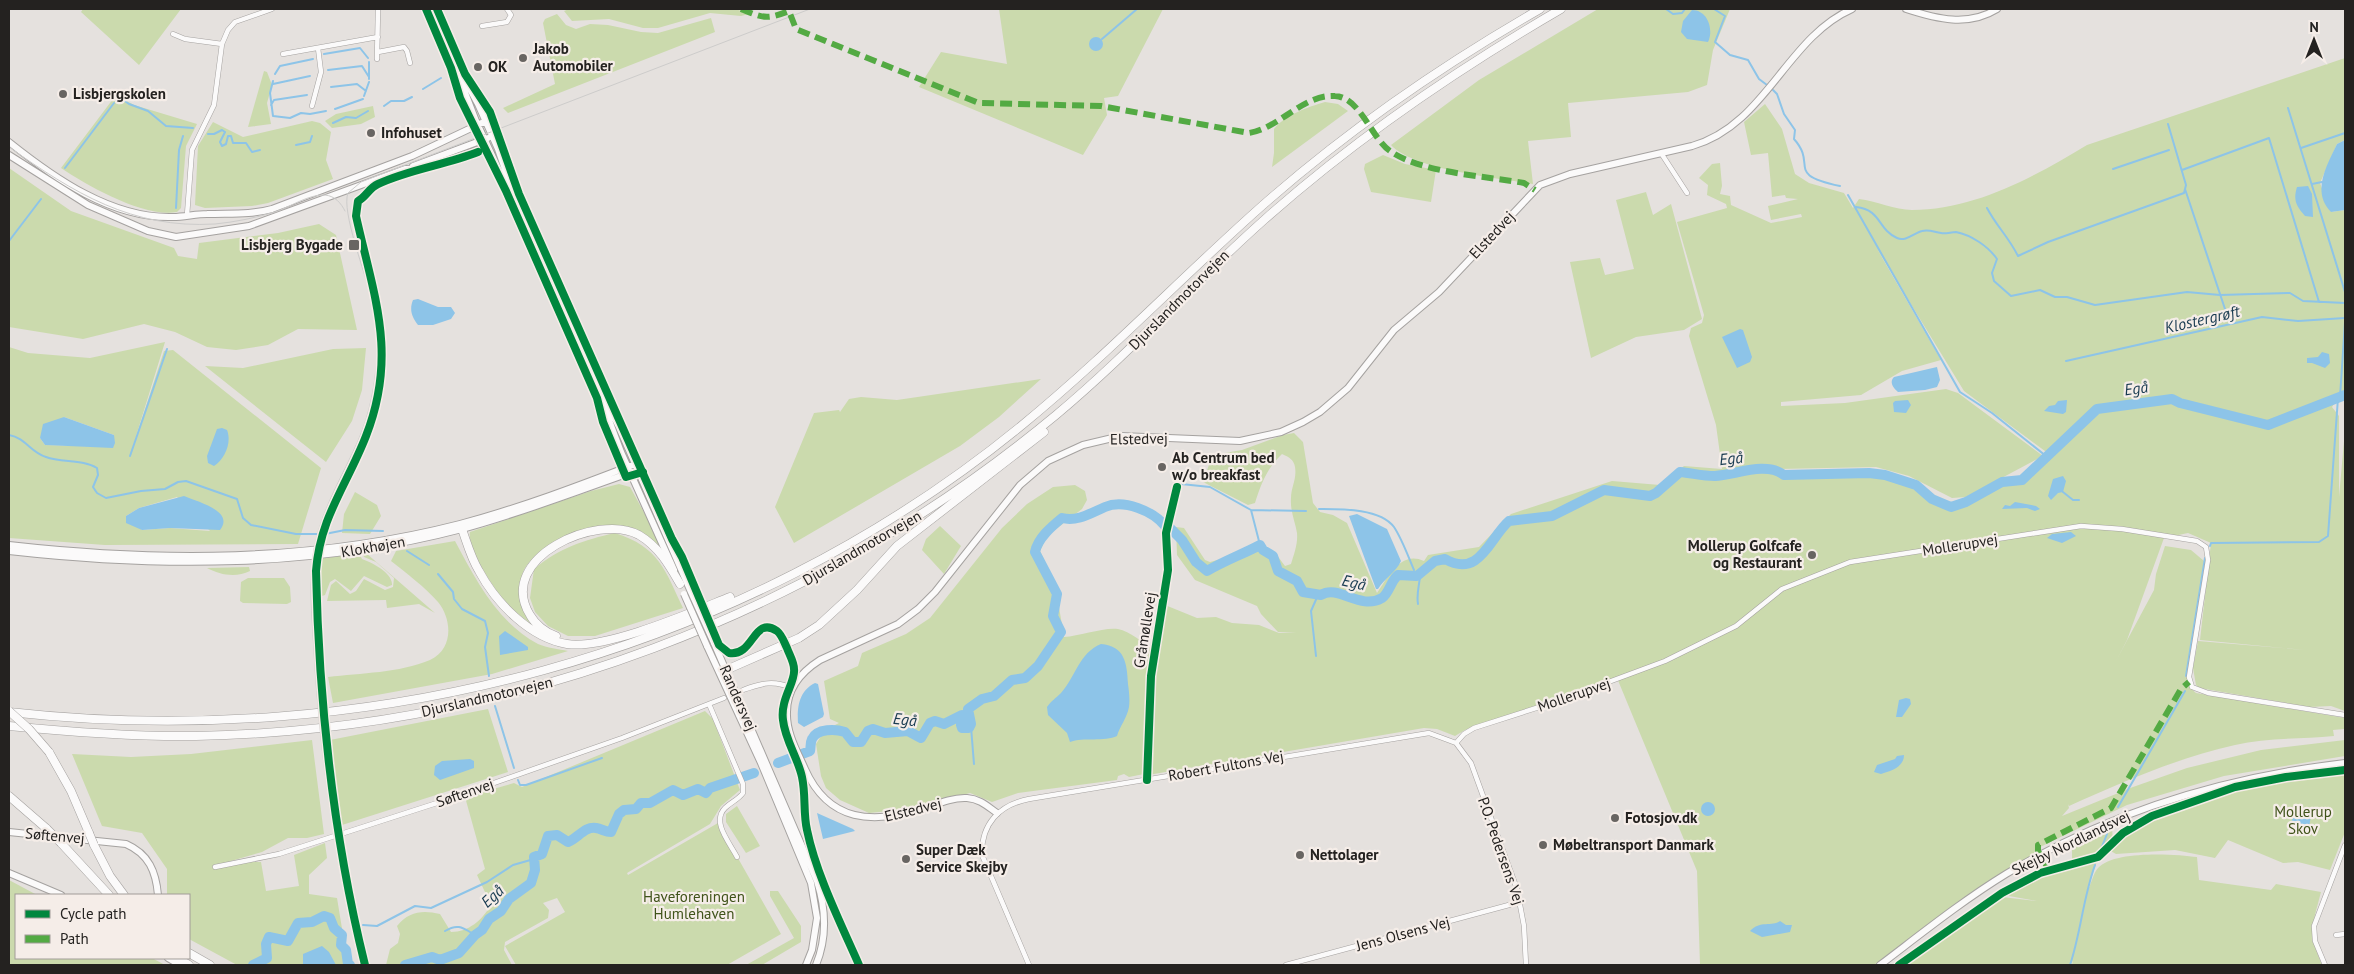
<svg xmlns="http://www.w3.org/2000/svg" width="2354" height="974" viewBox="0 0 2354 974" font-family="'PT Sans',sans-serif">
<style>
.green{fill:#cbdaad;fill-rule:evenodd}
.water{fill:#8dc4e8}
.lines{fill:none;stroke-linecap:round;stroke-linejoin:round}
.stream{stroke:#8dc4e8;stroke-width:2}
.river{stroke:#8dc4e8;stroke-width:10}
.street-casing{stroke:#a5a2a0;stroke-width:5.5}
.secondary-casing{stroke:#a5a2a0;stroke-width:8}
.highway-casing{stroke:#a5a2a0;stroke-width:9}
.street{stroke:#fbfafa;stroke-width:4.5}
.secondary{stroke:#fbfafa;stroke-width:6}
.highway{stroke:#fbfafa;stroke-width:8}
.tram{stroke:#cdcccb;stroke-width:1}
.secondary-bridge-casing{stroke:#a5a2a0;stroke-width:8;stroke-linecap:butt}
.highway-bridge-casing{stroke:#a5a2a0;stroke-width:9;stroke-linecap:butt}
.secondary-bridge{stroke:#fbfafa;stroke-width:6}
.highway-bridge{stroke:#fbfafa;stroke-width:8}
.quiet{stroke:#53aa43;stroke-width:6;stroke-dasharray:12 6;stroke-linecap:butt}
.cycleway-casing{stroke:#f5ede8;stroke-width:11}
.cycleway{stroke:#00873e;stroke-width:8}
.poi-dot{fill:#686562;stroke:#f5ede8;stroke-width:2}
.labels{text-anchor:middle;stroke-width:4.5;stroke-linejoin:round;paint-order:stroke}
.poi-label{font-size:15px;font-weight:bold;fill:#242220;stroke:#f5ede8;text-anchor:start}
.street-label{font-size:15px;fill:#242220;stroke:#f5ede8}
.park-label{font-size:15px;fill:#40531a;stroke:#f5ede8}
.water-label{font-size:16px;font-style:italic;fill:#193b51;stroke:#f5ede8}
</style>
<rect width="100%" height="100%" fill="#e5e1de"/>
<path class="green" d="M83 9H181L139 65 81 12Z
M569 9H736L749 14 741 16 710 13 658 28H643L609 19 572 21 564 11Z
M999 9H1163L1118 96 1104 98 1107 115 1083 155 919 87 941 52 1007 64Z
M1598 9H1730L1713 50 1707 85 1688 92 1568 103 1571 137 1528 141 1533 184C1498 178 1414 170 1391 145L1479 80Z
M557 14 566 25 576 29 590 24 608 25 641 32 658 33 711 18 715 32 508 113 503 108 555 84 543 23 545 19Z
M2345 58V140L2337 144 2320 183 2331 212 2345 210V396L2338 398 2332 407 2339 416V497L2345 430V711L2331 706 2309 707 2199 688 2196 685 2193 668 2198 641 2305 650 2200 640 2211 543 2188 533 2164 538 2127 640 2116 661 2154 590 2156 574 2165 546 2191 550 2204 561 2188 667C2187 679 2188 686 2196 693L2345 718V732L2344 729 2333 730 2334 736C2301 739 2266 738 2235 745 2177 758 2123 782 2069 806L2068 804 2069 808 2062 816 2133 787 2187 768 2261 750 2345 740V756L2224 776 2127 805 2036 849 2033 855 1960 900 1874 965H1700L1697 871 1617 678 1465 730 1455 736 1437 729 1424 728 1148 775 1152 680 1165 605 1197 618 1216 617 1232 623 1259 625 1279 633H1296L1278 632 1261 614 1257 606 1195 580 1177 555 1176 527 1184 528 1205 560 1210 562 1265 547 1276 554 1285 566 1291 564C1294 554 1298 544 1297 533 1295 521 1290 511 1291 498 1291 487 1297 479 1295 467 1294 460 1289 457 1282 454 1267 468 1261 484 1255 503L1248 505 1203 482 1211 459 1219 454 1242 450 1283 435 1294 433 1303 442 1313 503 1320 512 1333 515 1347 523 1377 593C1388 577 1401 550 1424 561L1428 555 1479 547 1511 514 1612 481 1660 485 1684 466 1722 469 1716 425 1689 336 1691 328 1702 323 1704 315 1677 222 1727 208 1726 204 1707 195 1708 185 1699 178 1712 164 1720 163 1722 186 1720 194 1730 196 1731 205 1771 223 1802 217 1801 214 1771 220 1768 206 1798 199 1786 198 1785 195 1772 197 1768 153 1751 155 1744 122 1765 104 1782 129 1795 174 1809 183 1844 193 1853 208 1859 199C1876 201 1895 210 1912 210 1975 210 2034 177 2087 145ZM1876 247 1964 391 2049 454 2022 480 2002 482 1966 502 1951 507 1932 499 1916 485 1885 475 1869 473 1784 475 1773 469 1876 467 1909 476 1952 498 1966 497 2043 456 1958 393 1946 389 1845 403 1781 406V402L1861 395 1902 371 1941 360Z
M264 71 267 72 272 85 267 103 271 124 248 127Z
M116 95 134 105 197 124 186 146 181 208 177 212C144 218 88 186 61 168Z
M1325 102 1338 104 1348 111 1272 167 1274 153V129C1285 115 1308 107 1325 102Z
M373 106 375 117 361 124 332 128 325 121 336 114Z
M312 121 320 123 331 132 326 160 333 179 268 203 252 206 205 208 195 205 198 146 213 122 243 137Z
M1383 155 1405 164 1436 170 1431 202 1371 192 1364 169 1365 164Z
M9 168 71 211 174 248 178 256 197 259 199 243 278 233 319 224 336 235 357 330 298 329 268 345 236 350 207 347 175 332 144 324 83 339 9 327Z
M1646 192 1653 215 1671 204 1702 319 1684 330 1636 337 1591 358 1570 262 1600 258 1605 275 1634 269 1616 200Z
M165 342 133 446 164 351 173 350 321 468 298 544 105 545 9 538V347L28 353 90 358ZM64 417 114 435 113 447 45 445 40 438ZM177 497 210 531 170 528 142 530 126 516 139 508Z
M366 348 362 390 352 421 326 462 205 366 243 368 333 349Z
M1041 379 999 417 960 446 794 543 775 507 814 413 839 410 840 412 849 399 861 397 897 400Z
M619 484 630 487 666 552 664 553C650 540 637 526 616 525 592 525 522 550 522 579 523 594 531 612 535 627 528 621 520 616 513 610 500 599 466 549 470 532L591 491Z
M1075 485 1085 491 1087 500 1082 509 1047 536 1040 551 1055 583 1064 637C1080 636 1104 627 1118 629 1130 631 1143 643 1152 649L1144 774 1129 777 1124 774 1118 776 1117 780 1018 793 992 802 970 793 909 809 869 813 840 800 826 788 821 776 816 744 825 730 839 723 830 719 824 681 858 666 862 653 906 634 930 618 1002 528 1027 504 1053 487Z
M355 492 377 505 381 516 370 534 342 533 344 514Z
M940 526 961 546 944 574 922 550 926 539Z
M615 533C659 547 665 570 683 608L595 636H568L548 626 535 612 530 598 534 569C559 548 584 540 615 533Z
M455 541C476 580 497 622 538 644 547 648 559 649 568 651L492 674 333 703 328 677C361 673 399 673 430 660 454 649 452 619 438 602 425 587 406 573 391 561L396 551Z
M359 553 362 559C371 562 393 573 392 585L387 587 364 576 351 591 335 579 330 582 325 595 319 597V559Z
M362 553H366L435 613 419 604 387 608 386 600 327 601 331 585 336 581 350 594 356 591 364 579 385 590 393 587 394 578 376 562 364 557Z
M249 567 250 571C236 578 220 575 207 568Z
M248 578H284L290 587 291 602 287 604 243 603 240 601 241 582Z
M488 709 508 772 342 825 330 740Z
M705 711 713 719 740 790 721 806 710 824 627 873 628 875 718 823 781 934 727 965H516L505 946 565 912 557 898 543 903 549 910 548 918 505 942 504 950 512 965H386L390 949 398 943 400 934 397 926C409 911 423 910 440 914L451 932C469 932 482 920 491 905L477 875 485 869 465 797 514 783 522 787Z
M312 740 324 834 307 838H288L262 852 231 861 261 862 266 891 299 886 294 855 325 843 327 858 309 875V894L337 898 348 965H237L189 939V895H167V869L142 833 102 826 72 754 131 757 191 754Z
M2345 774V832L2330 870 2298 862 2283 863 2228 840 2215 858 2175 850 2116 854 2102 846 2087 891C2091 886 2093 873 2098 868 2114 850 2175 854 2197 857L2199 880 2271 890 2276 884 2321 892C2312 927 2308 931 2322 965H2072L2073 960 2071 965H1905L2002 897 2037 901 2009 896C2018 877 2053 870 2072 867V846L2112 827 2113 844C2133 825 2154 817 2180 808 2235 788 2287 780 2345 774Z
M737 806 760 846 746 853 726 822V814Z
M9 880 37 895H16V958H152L165 965H9Z
M770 891H778L801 926V942L762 965H746L794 938 770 896Z"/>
<path class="water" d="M1692 10C1708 10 1714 30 1708 42L1687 39 1681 32 1683 21Z
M1089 44a7 7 0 1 1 14 0a7 7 0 1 1-14 0Z
M2345 140V210L2331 212C2311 192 2327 165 2337 144Z
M2308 186 2312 194 2313 217 2305 216C2296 206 2293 200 2297 187Z
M418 299 438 307H451L455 313 451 319 433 325H418C412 317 409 310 413 300Z
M1740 329 1743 330 1752 357 1750 362 1737 368 1722 337Z
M2322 352 2329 354 2330 363 2325 368 2312 363H2307V358L2318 357Z
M1937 367 1940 380 1937 387 1925 390 1898 392C1893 388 1889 382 1894 377Z
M1908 400 1911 405 1906 413 1894 412 1893 403 1895 401Z
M2067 400 2066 412 2063 414 2044 411 2049 406 2055 405 2058 401Z
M64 417 114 435 115 443 113 448 45 445 40 438 43 424Z
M222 428 227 430C232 442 225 459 214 466L208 463 207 456 217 429Z
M2063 476 2066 481 2063 492 2058 493 2051 500 2048 496 2053 479Z
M184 496C198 502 235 511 220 530L170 528 142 530 126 523V516L139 508Z
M2015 502 2036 506 2040 509 2035 511 2027 508 2002 509 2005 505 2010 506Z
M1357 514 1387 529 1401 561C1396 572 1385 578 1378 589H1376L1349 516Z
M2071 532 2076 536 2062 543 2047 538 2052 534Z
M505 631 528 647V650L500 655 499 636Z
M1101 644C1125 646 1127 663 1128 684 1129 691 1130 700 1129 707 1127 718 1120 726 1117 736 1105 742 1083 737 1070 742L1067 733 1048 715 1047 707C1051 701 1056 698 1061 693 1076 676 1079 653 1101 644Z
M815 683 818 684 824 714 823 717 804 727 798 723C797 707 799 691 815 683Z
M1906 698 1910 699 1911 704 1902 717H1896L1899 700Z
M1904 755C1904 767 1891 771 1881 774L1874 772 1877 765 1895 759 1897 756Z
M470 759 474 761V768L440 780 434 775 435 766 442 761Z
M1701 809a7 7 0 1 1 14 0a7 7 0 1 1-14 0Z
M2307 812 2311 815 2309 828 2301 830 2294 827 2291 822 2294 816Z
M817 813 853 829 855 831 823 839Z
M1780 921 1786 925H1792L1790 932 1762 937 1750 931C1760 920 1772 927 1780 921Z
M322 946 329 952 336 965H303V954Z"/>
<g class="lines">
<path class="stream" d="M1666 9 1673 14 1682 13 1685 9
M1714 9 1725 16 1715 42 1730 55 1748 60 1759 79 1767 85
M1102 39 1137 9
M324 54 360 48 368 58
M328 70 362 66 369 77
M275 74 280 66 313 59
M369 79V62
M273 81 270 93 273 116 290 118 301 113 310 114 326 111
M273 84 310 76
M331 87 357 84 366 91
M423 89 441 78
M1773 90 1777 94 1784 114 1795 130 1794 139C1818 166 1784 174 1840 186
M364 96 369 82
M122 99 129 104 148 111 166 126 193 128
M271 105 274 100 307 95
M384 106 391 101H404L412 97
M2288 108 2345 292
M335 109 363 99
M333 123 346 117 356 118 368 111
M2168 124 2186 185 2185 189 2230 324
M208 134H214L222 130 225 132 220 142 222 146 226 144 228 136H231L233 143H246L252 152 260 150
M296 145 310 142 312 136
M2301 148 2345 133
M65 168 114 103
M2113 169 2169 150
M2182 170 2269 138 2319 302
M2312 184 2322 182
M1848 195 1960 392 1992 413 2046 456
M1856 207C1882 210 1877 229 1897 238 1906 242 1914 233 1922 231 1929 229 1934 232 1941 233 1946 234 1951 232 1956 232 1971 235 1988 246 1997 259L1992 273 1994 281 2011 296 2040 290 2055 297H2067L2095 305 2187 292 2220 295 2290 293 2303 301 2345 303
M176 208 179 150 183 136
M1987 208C1997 227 2008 236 2018 256L2048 242 2184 193 2185 189
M9 241 41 199
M2066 361 2262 317 2298 321 2345 318
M2340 397 2345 322
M9 435C26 438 30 452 46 457 61 463 83 459 97 468L98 475 93 487 97 493 106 498 141 491 165 489 178 482 186 481 237 499 243 518 251 525 296 534H325L345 530 383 531
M130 456 167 349
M1181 484 1210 487 1251 510 1306 511
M2063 492 2073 500H2079
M1319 509C1340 509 1380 508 1394 527 1402 539 1408 556 1414 570
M1251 510 1260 545
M2210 546 2211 543 2319 542 2328 536 2338 398
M407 551 429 565
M438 574 453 592 454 599 462 609 485 621 488 633 485 647 489 676
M1418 604C1416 593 1420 584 1420 574
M1316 656 1311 611 1318 595
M2186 676 2205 558
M495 706 514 768
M971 727 974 764
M518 780 520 785H526L602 758
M2118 807 2185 691
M2099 854 2107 834 2105 830
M363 925 377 926 415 906 431 908 487 882 513 865 534 859
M847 930 863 965
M445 931C458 923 463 928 475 935
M2070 965C2081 932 2083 898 2095 865"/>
<path class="river" d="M1170 528 1182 540 1196 562 1207 571C1224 561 1243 554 1260 545L1263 550 1273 556 1278 571 1297 581 1303 592 1321 595C1339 584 1360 611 1382 598 1390 592 1390 582 1398 575L1417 576 1435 561 1445 559C1480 579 1490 537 1509 521L1552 516 1604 490 1650 496 1656 493 1680 472C1692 473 1702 476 1715 476 1735 475 1766 461 1784 475L1869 473 1885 475 1916 485 1932 499 1951 507 1966 502 2002 482 2022 480 2097 409 2172 399 2180 403 2268 425 2345 395
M778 763 810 751C811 747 810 743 812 739 817 728 836 729 845 732L853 742H861L868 731 873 729 885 733 908 731 921 738 930 723 935 721 944 724 962 715 966 719 961 725 962 728H969L971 724 968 709 982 699 994 696 1012 680 1025 678 1038 666 1061 632 1053 616 1057 594 1035 552C1038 538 1051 527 1062 518 1077 522 1091 513 1105 507 1124 499 1153 511 1165 526
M253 965 267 958 266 944 269 937 288 941 298 923 312 922 324 916 330 918 334 928 342 935 341 945 346 950 348 964 350 965
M405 965 432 957 440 960 459 953 475 935 482 930 489 919 501 911 509 899 531 883 535 870 534 857 542 854 548 836 557 835 568 842C578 838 585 826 596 828 602 829 605 832 611 832L619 814 624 810 636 809 641 803H650L673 790 683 795 698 789 706 793 710 788 754 773"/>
<defs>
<path id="street" d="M482 26 507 22 511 15 507 9
M173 34 185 39 222 44
M378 52 404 47 407 51 410 63
M283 54 378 37
M377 59 378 9
M312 106 321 72 318 48
M1661 153 1687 193
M187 215 192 150 214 105 222 44 228 30 235 22 272 9
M743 690C762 683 774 680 792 688
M709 704 743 784V793C738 800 731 802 725 808 711 822 730 843 737 857
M1456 743 1464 734 1474 728 1552 703 1665 661 1736 626 1782 589 1850 562 2081 526 2122 529 2197 541 2206 547 2208 560 2189 677 2192 687 2208 693 2345 715
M215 867 279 854 440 802 622 738 724 698
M2336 935 2345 934
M1029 965 982 855C981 824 999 805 1029 799L1429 733 1456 743 1471 763 1517 889 1524 926 1526 965
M1286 965 1520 902
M2325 965 2315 941 2314 926 2345 845"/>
<path id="secondary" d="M431 9 452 56 478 104 498 149 519 210 592 375 621 452 674 570
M1906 9C1937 19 1968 27 1997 9
M454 64 476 121 510 194
M9 142C54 178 112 219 173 217 184 217 196 214 207 214 229 213 250 215 272 209L412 156 486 121
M9 155 88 205 148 231 176 237 249 226 405 169 423 168 487 147
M413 166 488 138
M601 392 619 427 691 592
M9 545C160 562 312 562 460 524 520 508 578 486 635 464
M9 551C161 568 313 568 462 529 522 513 580 490 638 470
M714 643 817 881C826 909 827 938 816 965
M707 646 761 763 811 883 817 918 812 950 806 965
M997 813C987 806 980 799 967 798 953 797 937 804 923 809 873 824 829 823 805 769 797 751 786 732 787 712 787 688 801 672 820 660L898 624 918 609 935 592 1020 485 1048 461 1083 445 1121 436 1240 441 1281 432 1303 422 1320 412 1348 388 1394 330 1439 292 1540 185 1570 174 1692 146C1766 125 1786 38 1852 9
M9 832 126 844C149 854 156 872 158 895
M9 873 61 895
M168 958 180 965
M1880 965C1921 934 1962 901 2006 874 2109 812 2225 777 2345 763"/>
<path id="highway" d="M462 529C467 543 471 558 479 571 496 603 530 638 567 644 605 650 692 612 730 597
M556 636C546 633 535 624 530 615 495 558 598 512 639 535 659 547 669 565 680 584
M726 670 799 638 819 625 857 590 897 546 1044 432
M9 712C367 752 740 656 1021 426 1103 359 1176 283 1254 213 1341 135 1439 67 1540 9
M9 726C71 732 133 737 196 736 510 730 815 615 1056 415 1129 354 1193 283 1264 220 1355 139 1456 70 1561 9
M49 752 71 791 89 833
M9 796 47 829
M61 843 109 895
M94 845 110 876 124 895
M189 953 210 965
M177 958 189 965"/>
</defs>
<use href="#street" class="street-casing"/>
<use href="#secondary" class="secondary-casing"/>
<use href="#highway" class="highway-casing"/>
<use href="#street" class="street"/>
<use href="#secondary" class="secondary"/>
<use href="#highway" class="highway"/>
<path class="tram" d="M9 147C74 193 132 229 215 224 235 222 255 218 275 212 290 207 309 194 325 195 335 196 341 203 345 211
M361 965C335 862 320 757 314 651 312 615 308 579 315 544 323 507 343 475 358 441 370 413 376 383 377 352 377 334 375 315 371 297 366 275 341 211 348 193L361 182 810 9"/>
<defs>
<path id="secondary-bridge" d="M691 592 714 643
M684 594 707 646"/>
<path id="highway-bridge" d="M9 711 29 729 49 752
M47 829 61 843
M89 833 94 845"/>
</defs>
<use href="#secondary-bridge" class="secondary-bridge-casing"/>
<use href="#highway-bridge" class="highway-bridge-casing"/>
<use href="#secondary-bridge" class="secondary-bridge"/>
<use href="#highway-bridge" class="highway-bridge"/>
<path class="quiet" d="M741 9C763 18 766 20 789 11L796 29 979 103 1101 106 1249 133C1280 128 1303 94 1335 96 1360 97 1372 139 1390 151 1421 173 1486 176 1524 183L1535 190
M2049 870 2038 851V845L2111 808 2181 689 2189 682"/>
<defs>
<path id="cycleway" d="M426 9 451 68 460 98 506 191 597 398 603 422 626 477 643 472
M437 9 465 74 490 112 519 194 672 539 682 557 719 645 729 653C754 657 753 615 777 631 782 635 784 642 787 648 789 654 794 662 794 669 796 682 780 699 783 720 785 740 798 758 802 777 806 795 803 813 807 830 816 874 841 924 859 965
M1147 780 1151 676 1168 570 1166 533 1177 487
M365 965C333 836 319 704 316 571 320 517 347 485 366 436 398 354 374 297 356 216L358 201C366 197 369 188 378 184 410 169 445 165 478 152
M1899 965 2002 893 2040 873 2098 857 2123 833 2152 816 2235 787 2286 777 2345 770"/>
</defs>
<use href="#cycleway" class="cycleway-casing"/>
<use href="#cycleway" class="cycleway"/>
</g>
<g class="poi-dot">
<circle cx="523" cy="58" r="5"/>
<circle cx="478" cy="67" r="5"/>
<circle cx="63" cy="94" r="5"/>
<circle cx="371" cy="133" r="5"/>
<rect x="348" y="239" width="12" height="12" rx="2.5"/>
<circle cx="1162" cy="467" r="5"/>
<circle cx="1812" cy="555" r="5"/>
<circle cx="1615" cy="818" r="5"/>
<circle cx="1543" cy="845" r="5"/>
<circle cx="1300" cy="855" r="5"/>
<circle cx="906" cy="859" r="5"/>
</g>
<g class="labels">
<g class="poi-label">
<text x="533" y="54">Jakob<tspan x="533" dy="17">Automobiler</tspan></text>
<text x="488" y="72">OK</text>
<text x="73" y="99">Lisbjergskolen</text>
<text x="381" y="138">Infohuset</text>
<text x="343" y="250" text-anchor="end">Lisbjerg Bygade</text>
<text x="1172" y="463">Ab Centrum bed<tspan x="1172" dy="17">w/o breakfast</tspan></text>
<text x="1802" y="551" text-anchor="end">Mollerup Golfcafe<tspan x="1802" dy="17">og Restaurant</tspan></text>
<text x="1625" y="823">Fotosjov.dk</text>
<text x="1553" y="850">Møbeltransport Danmark</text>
<text x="916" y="855">Super Dæk<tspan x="916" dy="17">Service Skejby</tspan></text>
<text x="1310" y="860">Nettolager</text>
</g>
<g class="street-label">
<text transform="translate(1492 235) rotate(-47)" y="5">Elstedvej</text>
<text transform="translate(1179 300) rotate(-45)" y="5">Djurslandmotorvejen</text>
<text transform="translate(1139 439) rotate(-1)" y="5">Elstedvej</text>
<text transform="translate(1960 545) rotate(-9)" y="5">Mollerupvej</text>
<text transform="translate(373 547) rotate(-10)" y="5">Klokhøjen</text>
<text transform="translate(862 548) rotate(-30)" y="5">Djurslandmotorvejen</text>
<text transform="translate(1145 630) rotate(-81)" y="5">Gråmøllevej</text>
<text transform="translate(1574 695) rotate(-19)" y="5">Mollerupvej</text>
<text transform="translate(487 697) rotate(-13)" y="5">Djurslandmotorvejen</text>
<text transform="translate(738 698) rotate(66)" y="5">Randersvej</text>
<text transform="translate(1226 766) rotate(-10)" y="5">Robert Fultons Vej</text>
<text transform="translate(465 793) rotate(-19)" y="5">Søftenvej</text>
<text transform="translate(913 810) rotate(-14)" y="5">Elstedvej</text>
<text transform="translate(55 836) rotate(5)" y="5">Søftenvej</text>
<text transform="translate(2071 843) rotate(-26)" y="5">Skejby Nordlandsvej</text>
<text transform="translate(1501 851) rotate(71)" y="5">P.O. Pedersens Vej</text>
<text transform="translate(1403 934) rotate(-15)" y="5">Jens Olsens Vej</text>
</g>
<g class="park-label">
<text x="2303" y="817">Mollerup<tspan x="2303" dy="17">Skov</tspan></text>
<text x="694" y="902">Haveforeningen<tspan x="694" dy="17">Humlehaven</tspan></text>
</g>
<g class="water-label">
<text transform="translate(2202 319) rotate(-13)" y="6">Klostergrøft</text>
<text transform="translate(2136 388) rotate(-8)" y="6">Egå</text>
<text transform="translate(1731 458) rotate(-6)" y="6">Egå</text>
<text transform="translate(1354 582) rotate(13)" y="6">Egå</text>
<text transform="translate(905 719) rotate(6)" y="6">Egå</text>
<text transform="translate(492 896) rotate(-43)" y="6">Egå</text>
</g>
</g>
<rect width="2354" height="974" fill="none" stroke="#242220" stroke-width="20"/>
<rect x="15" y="894" width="175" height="65" fill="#f5ede8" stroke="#a19c98"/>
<rect x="25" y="910" width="25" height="8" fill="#00873e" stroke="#a19c98"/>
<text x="60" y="919" font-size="15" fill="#242220">Cycle path</text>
<rect x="25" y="935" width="25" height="8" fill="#53aa43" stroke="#a19c98"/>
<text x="60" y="944" font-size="15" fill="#242220">Path</text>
<g transform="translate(2314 40)" stroke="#f5ede8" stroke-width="4" paint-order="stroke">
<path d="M0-4L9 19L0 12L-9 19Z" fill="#242220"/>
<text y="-8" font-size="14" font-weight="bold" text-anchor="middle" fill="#242220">N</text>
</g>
</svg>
